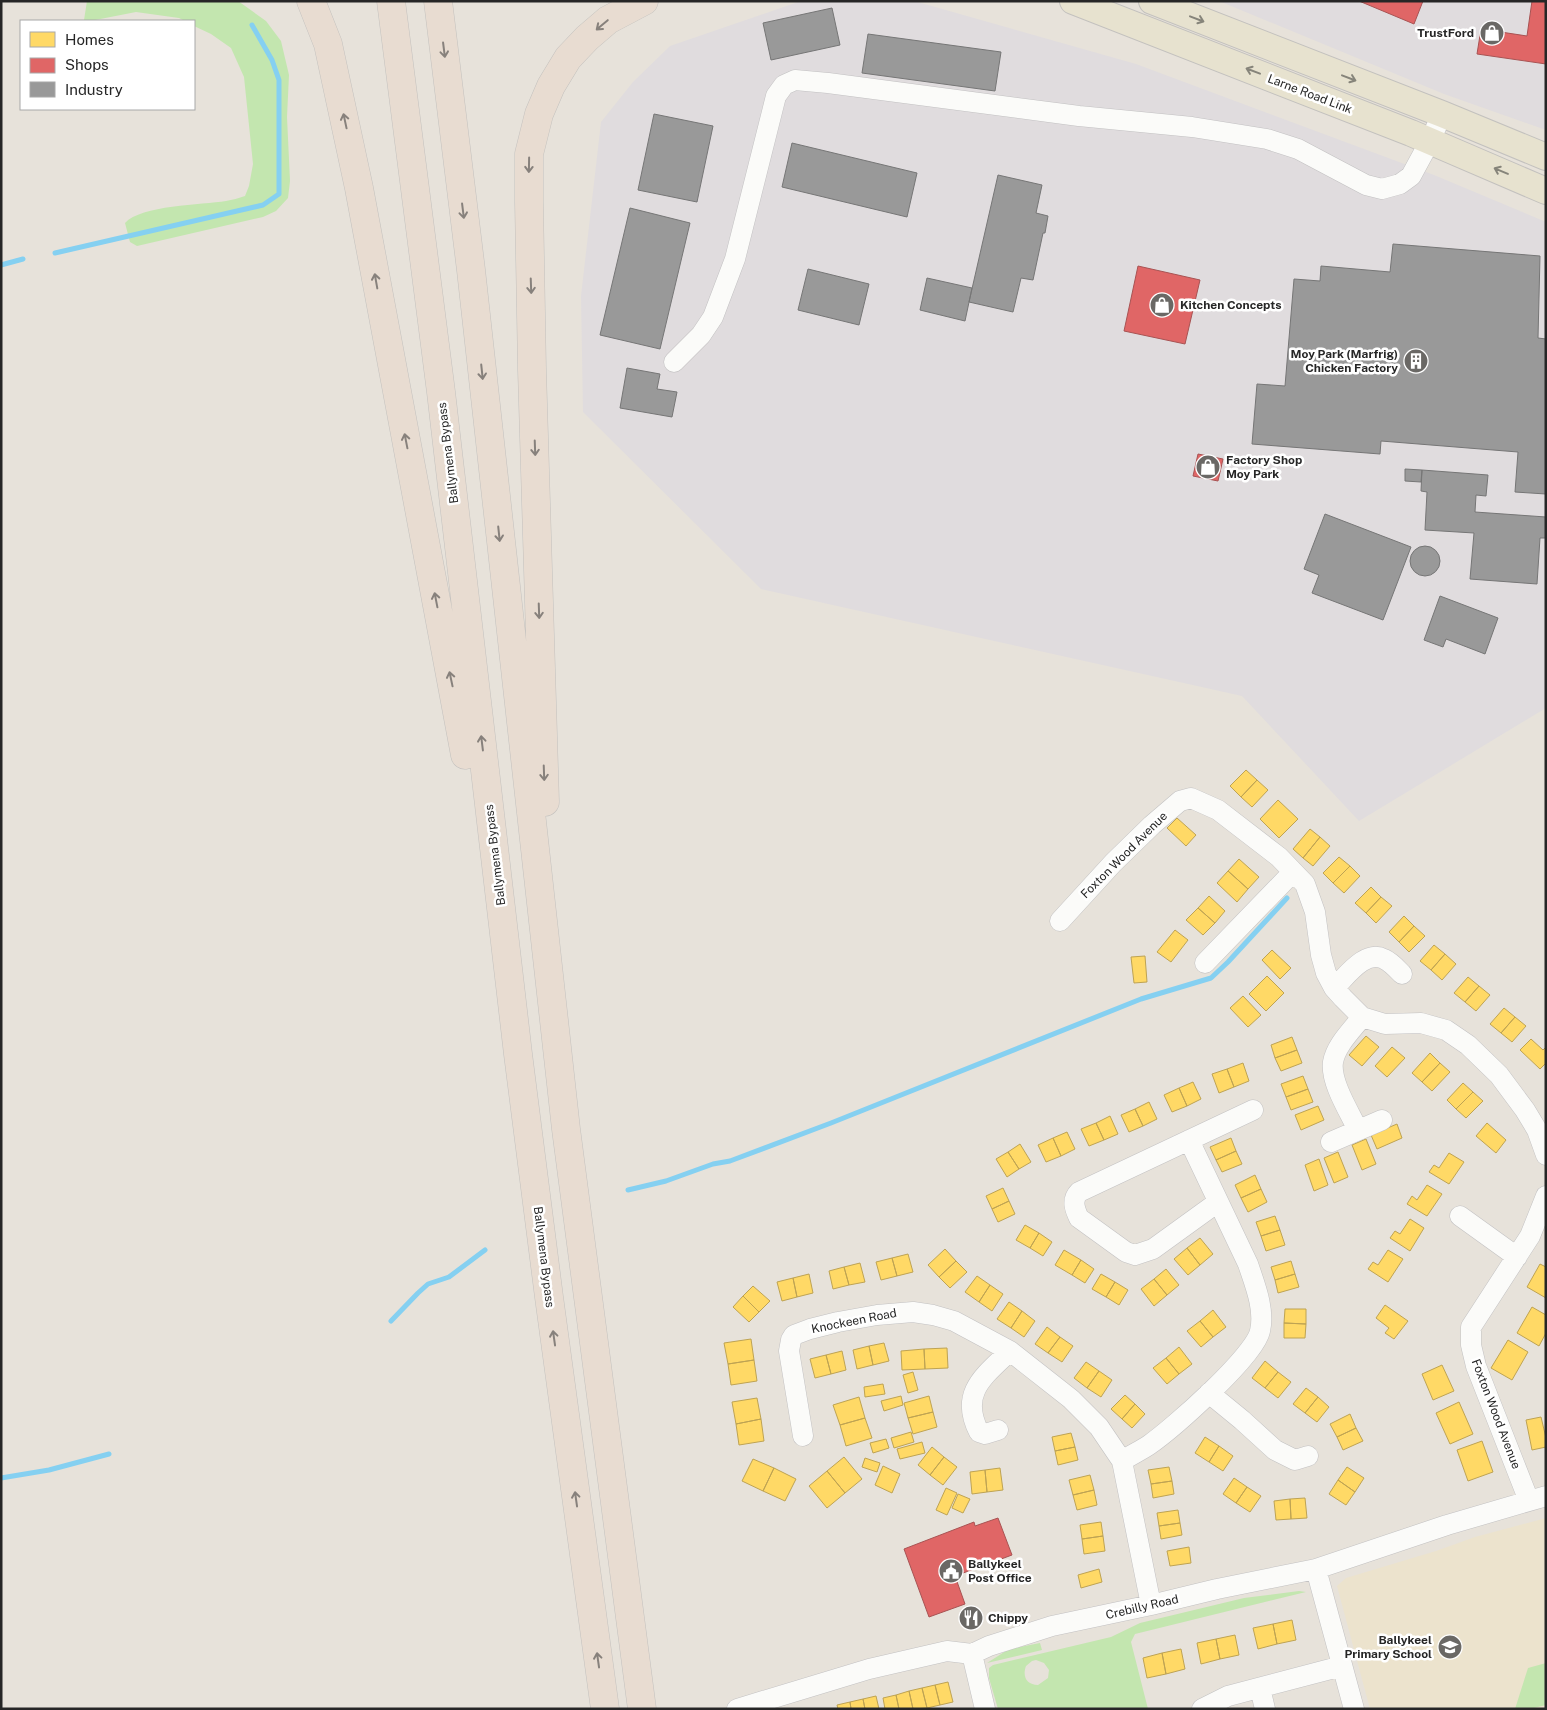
<svg xmlns="http://www.w3.org/2000/svg" width="1547" height="1710" viewBox="0 0 1547 1710" font-family="'Public Sans',sans-serif">
<style>
.industrial{fill:#e0dcde}
.education{fill:#ece3cd}
.green{fill:#c3e6af;fill-rule:evenodd}
.homes{fill:#ffd966;stroke:#bea353}
.shops{fill:#e06666;stroke:#a85353}
.industry{fill:#999;stroke:#767676}
.lines{fill:none;stroke-linecap:round;stroke-linejoin:round}
.stream{stroke:#85d0f1;stroke-width:5}
.minor-casing{stroke:#c2c1c2;stroke-width:21}
.major-casing{stroke:#c3c1be;stroke-width:28}
.highway-casing{stroke:#c3c1be;stroke-width:29}
.minor{stroke:#fbfbf9;stroke-width:20}
.major{stroke:#e7e2cf;stroke-width:26}
.highway{stroke:#e8dcd1;stroke-width:28}
.oneway{stroke:#86847a}
.oneway2{stroke:#87817c}
.labels{text-anchor:middle;stroke-width:5;stroke-linejoin:round;paint-order:stroke}
.poi-label{font-size:12px;font-weight:bold;fill:#262626;stroke:#fff;text-anchor:start}
.street-label{font-size:12px;fill:#262626;stroke:#fff}
</style>
<rect width="100%" height="100%" fill="#e7e2da"/>
<path class="industrial" d="M801 1H914L1136 64 1434 175 1546 222V708L1359 821 1242 696 761 589 583 412 581 296 601 122 633 82 670 46Z
M1219 1H1546V130L1444 94Z"/>
<path class="education" d="M1546 1518V1709H1370L1337 1586 1346 1578 1436 1551 1475 1537Z"/>
<path class="green" d="M87 1H238L266 21 281 41 289 75 287 117 290 181 288 198 276 211 263 217 137 246 130 242 125 223C141 205 202 205 226 201 232 200 239 198 245 196L249 186 253 164 244 77 231 48 211 34 194 26V21H185L179 18 136 12 90 21 84 20Z
M1299 1591 1306 1592 1135 1634 1131 1642 1148 1709H998L989 1678V1668L993 1665 1111 1637 1140 1623 1244 1598ZM1036 1660 1044 1663 1049 1670 1048 1678 1038 1685C1027 1685 1022 1677 1026 1666L1032 1661Z
M1040 1643 1042 1650 987 1663 1009 1649Z
M1546 1663V1705L1530 1709H1515L1528 1668Z"/>
<path class="homes" d="M1246 770 1257 780 1241 797 1230 786Z
M1257 780 1268 790 1252 807 1241 797Z
M1278 800 1298 819 1279 838 1260 819Z
M1177 818 1196 835 1186 846 1167 828Z
M1310 829 1320 837 1303 858 1293 849Z
M1320 837 1330 846 1313 866 1303 858Z
M1339 857 1350 866 1333 883 1323 873Z
M1239 859 1259 877 1248 889 1228 871Z
M1350 866 1360 876 1344 893 1333 883Z
M1228 871 1248 889 1237 902 1217 883Z
M1371 887 1381 897 1366 913 1355 903Z
M1209 896 1225 911 1215 923 1198 908Z
M1381 897 1392 906 1376 923 1366 913Z
M1198 908 1215 923 1203 935 1186 920Z
M1404 916 1414 926 1399 942 1389 932Z
M1414 926 1425 936 1409 952 1399 942Z
M1175 930 1188 940 1171 962 1157 952Z
M1434 945 1445 954 1431 970 1420 961Z
M1272 950 1291 968 1280 979 1262 960Z
M1445 954 1456 964 1442 980 1431 970Z
M1145 956 1147 982 1134 983 1131 957Z
M1267 976 1284 993 1266 1011 1249 994Z
M1468 977 1479 986 1465 1002 1454 993Z
M1479 986 1490 995 1476 1011 1465 1002Z
M1243 996 1261 1015 1248 1027 1230 1008Z
M1504 1008 1515 1017 1501 1033 1490 1024Z
M1515 1017 1526 1026 1512 1042 1501 1033Z
M1366 1036 1379 1047 1362 1066 1349 1055Z
M1292 1037 1297 1050 1275 1058 1271 1045Z
M1531 1039 1543 1050 1546 1047V1063L1540 1069 1520 1050Z
M1392 1047 1405 1058 1387 1077 1375 1066Z
M1297 1050 1302 1063 1281 1071 1275 1058Z
M1430 1053 1440 1063 1422 1082 1412 1073Z
M1243 1063 1249 1081 1234 1087 1227 1069Z
M1440 1063 1450 1072 1432 1091 1422 1082Z
M1227 1069 1234 1087 1219 1093 1212 1074Z
M1303 1076 1308 1089 1286 1097 1281 1084Z
M1193 1082 1201 1099 1187 1106 1179 1088Z
M1463 1083 1473 1092 1456 1109 1447 1100Z
M1179 1088 1187 1106 1172 1112 1164 1095Z
M1308 1089 1313 1102 1291 1110 1286 1097Z
M1473 1092 1483 1101 1466 1118 1456 1109Z
M1149 1102 1157 1119 1143 1126 1135 1109Z
M1318 1106 1324 1120 1301 1130 1295 1115Z
M1135 1109 1143 1126 1129 1132 1121 1115Z
M1110 1116 1118 1134 1104 1140 1096 1123Z
M1096 1123 1104 1140 1089 1146 1081 1129Z
M1487 1123 1506 1140 1496 1153 1476 1136Z
M1397 1124 1402 1138 1377 1149 1371 1135Z
M1067 1132 1075 1149 1061 1156 1053 1138Z
M1053 1138 1061 1156 1046 1162 1038 1145Z
M1231 1138 1236 1151 1216 1160 1210 1147Z
M1366 1139 1376 1164 1362 1170 1352 1145Z
M1020 1144 1031 1162 1019 1169 1008 1152Z
M1236 1151 1242 1164 1222 1172 1216 1160Z
M1008 1152 1019 1169 1007 1177 996 1159Z
M1338 1152 1348 1177 1334 1183 1324 1158Z
M1449 1153 1464 1162 1449 1184 1429 1172 1434 1165 1439 1168Z
M1319 1159 1328 1185 1314 1191 1305 1165Z
M1255 1175 1261 1189 1241 1198 1235 1185Z
M1427 1185 1442 1194 1427 1216 1407 1204 1412 1196 1417 1200Z
M1003 1188 1009 1201 992 1209 986 1196Z
M1261 1189 1267 1202 1248 1212 1241 1198Z
M1009 1201 1015 1214 998 1222 992 1209Z
M1275 1216 1280 1230 1261 1236 1256 1222Z
M1410 1219 1424 1228 1410 1251 1390 1238 1395 1231 1400 1234Z
M1025 1225 1039 1233 1030 1248 1016 1240Z
M1280 1230 1285 1245 1266 1251 1261 1236Z
M1039 1233 1052 1242 1043 1256 1030 1248Z
M1200 1238 1213 1254 1200 1265 1187 1248Z
M1187 1248 1200 1265 1188 1275 1174 1259Z
M945 1249 956 1261 939 1277 928 1265Z
M1064 1250 1081 1260 1072 1275 1055 1265Z
M1388 1250 1403 1259 1388 1282 1368 1269 1373 1262 1378 1265Z
M908 1254 913 1272 897 1276 892 1258Z
M892 1258 897 1276 881 1280 876 1262Z
M1081 1260 1094 1269 1085 1283 1072 1275Z
M956 1261 967 1272 950 1288 939 1277Z
M1291 1261 1295 1274 1275 1280 1271 1267Z
M860 1263 865 1282 849 1285 844 1267Z
M1540 1264 1546 1267V1298L1527 1287Z
M844 1267 849 1285 833 1289 829 1271Z
M1166 1269 1179 1285 1167 1295 1154 1279Z
M809 1274 813 1293 797 1297 793 1278Z
M1101 1274 1115 1282 1106 1297 1092 1289Z
M1295 1274 1299 1287 1278 1293 1275 1280Z
M977 1276 990 1285 979 1302 965 1292Z
M793 1278 797 1297 782 1301 777 1282Z
M1154 1279 1167 1295 1154 1306 1141 1289Z
M1115 1282 1128 1290 1119 1305 1106 1297Z
M990 1285 1003 1294 992 1311 979 1302Z
M753 1286 770 1301 759 1312 743 1296Z
M743 1296 759 1312 749 1322 733 1307Z
M1009 1302 1022 1311 1011 1328 997 1319Z
M1385 1305 1408 1321 1394 1339 1385 1333 1389 1328 1376 1318Z
M1532 1307 1546 1315V1333L1539 1346 1517 1333Z
M1285 1309H1306V1324L1284 1323Z
M1213 1310 1226 1327 1213 1337 1200 1321Z
M1022 1311 1035 1321 1024 1337 1011 1328Z
M1200 1321 1213 1337 1201 1347 1187 1331Z
M1284 1323 1306 1324 1305 1338H1284Z
M1047 1327 1060 1337 1048 1353 1035 1344Z
M1060 1337 1073 1346 1062 1362 1048 1353Z
M751 1339 754 1360 728 1364 724 1343Z
M1508 1340 1528 1352 1512 1380 1491 1368Z
M884 1343 889 1361 873 1365 869 1346Z
M869 1346 873 1365 857 1369 853 1350Z
M1179 1347 1192 1364 1179 1374 1166 1358Z
M947 1348 948 1368 925 1369 924 1349Z
M924 1349 925 1369 902 1370 901 1351Z
M842 1351 846 1370 831 1374 826 1355Z
M826 1355 831 1374 815 1378 810 1359Z
M1166 1358 1179 1374 1167 1384 1153 1368Z
M754 1360 757 1381 731 1385 728 1364Z
M1265 1361 1278 1372 1265 1388 1252 1378Z
M1086 1362 1099 1371 1087 1388 1074 1378Z
M1442 1365 1454 1391 1433 1400 1422 1374Z
M1099 1371 1112 1380 1101 1397 1087 1388Z
M913 1372 918 1390 908 1393 903 1375Z
M1278 1372 1291 1382 1278 1398 1265 1388Z
M883 1384 885 1394 865 1397 864 1387Z
M1306 1388 1318 1397 1305 1413 1293 1404Z
M1125 1395 1135 1404 1122 1419 1111 1409Z
M901 1396 903 1405 884 1411 881 1401Z
M929 1396 933 1412 908 1418 904 1403Z
M859 1397 865 1418 840 1425 833 1405Z
M1318 1397 1329 1407 1317 1422 1305 1413Z
M757 1398 761 1419 736 1424 732 1402Z
M1459 1402 1473 1434 1450 1444 1436 1413Z
M1135 1404 1145 1414 1132 1428 1122 1419Z
M933 1412 937 1427 913 1434 908 1418Z
M1350 1414 1356 1428 1337 1437 1330 1424Z
M1541 1417 1546 1438V1447L1532 1450 1526 1420Z
M865 1418 872 1438 846 1446 840 1425Z
M761 1419 764 1441 739 1445 736 1424Z
M1356 1428 1363 1441 1343 1450 1337 1437Z
M911 1432 914 1442 894 1448 891 1438Z
M1071 1433 1075 1447 1055 1451 1052 1437Z
M1205 1437 1219 1446 1209 1462 1195 1453Z
M886 1439 889 1448 873 1453 870 1443Z
M1482 1441 1493 1472 1468 1481 1457 1450Z
M922 1442 925 1453 900 1459 897 1449Z
M1219 1446 1233 1456 1223 1471 1209 1462Z
M932 1447 944 1457 930 1475 918 1465Z
M1075 1447 1078 1460 1058 1465 1055 1451Z
M844 1457 862 1479 845 1493 827 1471Z
M944 1457 957 1467 943 1485 930 1475Z
M865 1458 880 1463 877 1472 862 1467Z
M753 1459 774 1468 763 1491 742 1481Z
M883 1466 900 1474 892 1493 875 1485Z
M1169 1467 1172 1481 1151 1484 1148 1470Z
M1347 1467 1364 1478 1355 1492 1338 1480Z
M774 1468 796 1479 785 1501 763 1491Z
M1000 1468 1003 1490 987 1492 985 1470Z
M985 1470 987 1492 972 1494 970 1472Z
M827 1471 845 1493 827 1508 809 1486Z
M1090 1475 1094 1490 1073 1495 1069 1480Z
M1234 1478 1247 1487 1236 1503 1223 1494Z
M1338 1480 1355 1492 1346 1505 1329 1494Z
M1172 1481 1174 1494 1153 1498 1151 1484Z
M1247 1487 1261 1496 1250 1512 1236 1503Z
M946 1488 957 1493 947 1515 936 1510Z
M1094 1490 1097 1505 1077 1510 1073 1495Z
M958 1494 970 1499 963 1513 952 1508Z
M1305 1498 1307 1518 1291 1519 1290 1499Z
M1290 1499 1291 1519 1276 1520 1274 1501Z
M1178 1510 1180 1523 1159 1526 1157 1513Z
M1101 1522 1103 1536 1082 1539 1080 1525Z
M1180 1523 1182 1535 1161 1539 1159 1526Z
M1103 1536 1105 1551 1084 1554 1082 1539Z
M1189 1547 1191 1563 1170 1566 1167 1551Z
M1099 1569 1102 1582 1081 1588 1078 1575Z
M1292 1620 1296 1640 1277 1644 1273 1624Z
M1273 1624 1277 1644 1258 1649 1253 1628Z
M1235 1635 1239 1655 1220 1659 1216 1639Z
M1216 1639 1220 1659 1201 1664 1197 1643Z
M1181 1649 1185 1669 1166 1674 1162 1653Z
M1162 1653 1166 1674 1147 1678 1143 1658Z
M948 1682 953 1702 940 1705 935 1685Z
M935 1685 940 1705 927 1708 922 1688Z
M922 1688 927 1708 913 1709 909 1691Z
M909 1691 913 1709H899L896 1695Z
M896 1695 899 1709H885L883 1698Z
M876 1696 879 1709H865L863 1699Z
M863 1699 865 1709H851L850 1702Z
M850 1702 851 1709H838L837 1705Z"/>
<path class="shops" d="M1359 1H1423L1414 24Z
M1532 1H1546V64L1477 54 1481 29 1527 36Z
M1138 266 1200 280 1185 344 1124 331Z
M1198 454 1223 459 1218 481 1193 476Z
M998 1518 1012 1555 955 1576 965 1604 929 1617 904 1549 974 1522 975 1526Z"/>
<path class="industry" d="M832 8 840 45 771 60 763 23Z
M868 34 1001 52 995 91 862 73Z
M654 114 713 126 697 202 638 190Z
M792 143 917 173 907 217 782 187Z
M998 175 1042 185 1036 213 1048 216 1045 233H1043L1033 280 1021 278 1013 312 969 302Z
M630 208 690 223 660 349 600 335Z
M1393 244 1540 256 1538 338 1546 339V494L1515 492 1518 452 1381 441 1380 454 1252 444 1257 384 1285 386 1294 279 1320 281 1321 266 1390 272Z
M808 269 869 284 859 325 798 310Z
M927 278 972 288 965 321 920 310Z
M627 368 660 374 657 389 677 392 672 417 620 408Z
M1405 469 1422 470 1421 482 1405 481Z
M1422 470 1488 475 1486 496 1476 495 1475 512 1546 517V538H1540L1537 584 1470 579 1474 533 1425 530 1427 492 1421 491Z
M1325 514 1411 547 1383 620 1312 593 1319 575 1304 569Z
M1410 561a15 15 0 1 1 30 0a15 15 0 1 1-30 0Z
M1440 596 1498 618 1485 654 1446 639 1443 647 1424 640Z"/>
<g class="lines">
<path class="stream" d="M55 253 263 205 279 194V80L272 60 252 25
M1 265 23 259
M628 1190 666 1181 713 1164 730 1161 831 1123 1141 999 1211 978 1228 962 1287 898
M391 1321 418 1293 428 1284 449 1277 485 1250
M1 1478 49 1470 109 1454"/>
<defs>
<path id="minor" d="M674 362 701 335 713 317 735 259 776 96 784 85 795 80 828 83 1079 116 1192 127 1267 139 1298 149 1366 185 1382 189 1400 184 1411 176 1430 141 1442 114
M1060 921 1113 863 1152 825 1180 801 1191 798 1218 810 1279 857 1305 884 1315 912 1321 955 1326 973 1334 988 1343 998 1362 1017 1385 1024 1421 1023 1446 1030 1468 1045 1499 1075 1525 1110 1537 1130 1546 1155
M1205 963 1293 872
M1334 988C1346 977 1365 949 1384 959 1391 962 1397 969 1402 974
M1358 1130C1350 1113 1330 1082 1333 1062 1336 1045 1352 1030 1362 1017
M1331 1142 1382 1120
M1218 1202 1153 1249 1135 1255 1126 1252 1079 1218C1075 1210 1071 1200 1079 1192L1253 1110
M1460 1216 1517 1257
M1209 1393 1242 1420 1275 1450 1295 1460 1308 1456
M998 1430 985 1434 979 1432C959 1393 984 1376 1010 1351
M803 1436 789 1351 791 1340 794 1335 810 1329 838 1322 877 1315 913 1312 933 1315 954 1321 1010 1351 1071 1399 1099 1427 1122 1461 1151 1605
M1122 1461C1131 1455 1140 1451 1149 1445 1172 1429 1255 1356 1260 1331 1265 1309 1255 1285 1248 1264L1189 1140
M1529 1501 1476 1366 1471 1345V1327L1530 1236 1546 1196
M1316 1569 1354 1709
M972 1654 985 1709
M1260 1688 1265 1709
M737 1709 869 1669 947 1651 972 1654 989 1646 1052 1626 1151 1605 1217 1589 1316 1569 1447 1525 1546 1496
M1202 1709 1228 1696 1342 1666"/>
<path id="major" d="M1073 1 1411 133 1546 191
M1152 1 1442 114 1546 157"/>
<path id="highway" d="M311 1 328 44 359 188 465 755
M391 1 441 392 518 1054 549 1297 605 1709
M438 1 471 270 566 1129 642 1709
M545 802 532 370 529 202V154L539 114 551 86 568 58 587 38 608 20 644 1"/>
</defs>
<use href="#minor" class="minor-casing"/>
<use href="#major" class="major-casing"/>
<use href="#highway" class="highway-casing"/>
<use href="#minor" class="minor"/>
<use href="#major" class="major"/>
<use href="#highway" class="highway"/>
</g>
<defs><path id="oneway-shaft" d="M-6 0H5M1.5-3L5.5 0L1.5 3" fill="none" stroke-width="1.6" stroke-linecap="round" stroke-linejoin="round" transform="scale(1.25)"/></defs>
<g class="oneway">
<use href="#oneway-shaft" transform="translate(1197 19) rotate(21)"/>
<use href="#oneway-shaft" transform="translate(1253 71) rotate(-159)"/>
<use href="#oneway-shaft" transform="translate(1349 78) rotate(21)"/>
<use href="#oneway-shaft" transform="translate(1501 171) rotate(-157)"/>
</g>
<g class="oneway2">
<use href="#oneway-shaft" transform="translate(602 25) rotate(140)"/>
<use href="#oneway-shaft" transform="translate(444 50) rotate(83)"/>
<use href="#oneway-shaft" transform="translate(345 121) rotate(-102)"/>
<use href="#oneway-shaft" transform="translate(529 165) rotate(91)"/>
<use href="#oneway-shaft" transform="translate(463 211) rotate(83)"/>
<use href="#oneway-shaft" transform="translate(376 281) rotate(-100)"/>
<use href="#oneway-shaft" transform="translate(531 286) rotate(88)"/>
<use href="#oneway-shaft" transform="translate(482 372) rotate(84)"/>
<use href="#oneway-shaft" transform="translate(406 441) rotate(-101)"/>
<use href="#oneway-shaft" transform="translate(535 448) rotate(88)"/>
<use href="#oneway-shaft" transform="translate(499 534) rotate(84)"/>
<use href="#oneway-shaft" transform="translate(436 600) rotate(-101)"/>
<use href="#oneway-shaft" transform="translate(539 611) rotate(88)"/>
<use href="#oneway-shaft" transform="translate(451 679) rotate(-102)"/>
<use href="#oneway-shaft" transform="translate(482 743) rotate(-97)"/>
<use href="#oneway-shaft" transform="translate(544 773) rotate(88)"/>
<use href="#oneway-shaft" transform="translate(554 1338) rotate(-98)"/>
<use href="#oneway-shaft" transform="translate(576 1499) rotate(-98)"/>
<use href="#oneway-shaft" transform="translate(598 1660) rotate(-98)"/>
</g>
<defs>
<symbol id="shop-disc" viewBox="-11 -11 22 22"><circle r="9.5" fill="#6a6865" stroke="#fff"/><path d="M-5-2.5h2.3a2.7 3.5 0 0 1 5.4 0H5L5.5 6h-11ZM-1.5-2.5h3a1.5 2.3 0 0 0-3 0Z" fill="#fff"/></symbol>
<symbol id="building-disc" viewBox="-11 -11 22 22"><circle r="9.5" fill="#6a6865" stroke="#fff"/><path d="M-4-6H4V6H1V3H-1V6H-4ZM-2.5-4.3h1.7v1.8h-1.7ZM.8-4.3h1.7v1.8H.8ZM-2.5-1h1.7V.8h-1.7ZM.8-1h1.7V.8H.8Z" fill="#fff"/></symbol>
<symbol id="civic-disc" viewBox="-11 -11 22 22"><circle r="9.5" fill="#6a6865" stroke="#fff"/><path d="M-.6-6.5H3V-4.5H.6V-3L4-1V1h2V6H-6V1h2V-1L-.6-3ZM-1.2 2.5V6h2.4V2.5Z" fill="#fff"/></symbol>
<symbol id="restaurant-disc" viewBox="-11 -11 22 22"><circle r="9.5" fill="#6a6865" stroke="#fff"/><path d="M-5-6h1v4h1v-4h1v4h1v-4h1v5L-1.5 .5V6h-2V.5L-5-1ZM5-6V6H3V1.5H1.5Q1.5-4 5-6Z" fill="#fff"/></symbol>
<symbol id="school-disc" viewBox="-11 -11 22 22"><circle r="9.5" fill="#6a6865" stroke="#fff"/><path d="M0-5L7-2L0 1L-7-2ZM-4 1L0 2.5L4 1V4Q0 6-4 4Z" fill="#fff"/></symbol>
</defs>
<g fill-rule="evenodd">
<use href="#shop-disc" x="1478" y="19" width="28" height="28"/>
<use href="#shop-disc" x="1148" y="291" width="28" height="28"/>
<use href="#building-disc" x="1402" y="347" width="28" height="28"/>
<use href="#shop-disc" x="1194" y="453" width="28" height="28"/>
<use href="#civic-disc" x="937" y="1557" width="28" height="28"/>
<use href="#restaurant-disc" x="957" y="1604" width="28" height="28"/>
<use href="#school-disc" x="1436" y="1633" width="28" height="28"/>
</g>
<g class="labels">
<g class="poi-label">
<text x="1474" y="37" text-anchor="end">TrustFord</text>
<text x="1180" y="309">Kitchen Concepts</text>
<text x="1398" y="358" text-anchor="end">Moy Park (Marfrig)<tspan x="1398" dy="14">Chicken Factory</tspan></text>
<text x="1226" y="464">Factory Shop<tspan x="1226" dy="14">Moy Park</tspan></text>
<text x="968" y="1568">Ballykeel<tspan x="968" dy="14">Post Office</tspan></text>
<text x="988" y="1622">Chippy</text>
<text x="1432" y="1644" text-anchor="end">Ballykeel<tspan x="1432" dy="14">Primary School</tspan></text>
</g>
<g class="street-label">
<text transform="translate(1310 94) rotate(21)" y="4">Larne Road Link</text>
<text transform="translate(448 453) rotate(-97)" y="4">Ballymena Bypass</text>
<text transform="translate(495 855) rotate(-97)" y="4">Ballymena Bypass</text>
<text transform="translate(1124 855) rotate(-45)" y="4">Foxton Wood Avenue</text>
<text transform="translate(544 1257) rotate(83)" y="4">Ballymena Bypass</text>
<text transform="translate(854 1321) rotate(-11)" y="4">Knockeen Road</text>
<text transform="translate(1496 1414) rotate(69)" y="4">Foxton Wood Avenue</text>
<text transform="translate(1142 1607) rotate(-13)" y="4">Crebilly Road</text>
</g>
</g>
<rect width="1547" height="1710" fill="none" stroke="#262626" stroke-width="5"/>
<rect x="20" y="20" width="175" height="90" fill="#ffffff" stroke="#a8a8a8"/>
<rect x="30" y="32" width="25" height="15" fill="#ffd966" stroke="#a8a8a8"/>
<text x="65" y="45" font-size="15" fill="#262626">Homes</text>
<rect x="30" y="58" width="25" height="15" fill="#e06666" stroke="#a8a8a8"/>
<text x="65" y="70" font-size="15" fill="#262626">Shops</text>
<rect x="30" y="82" width="25" height="15" fill="#999999" stroke="#a8a8a8"/>
<text x="65" y="95" font-size="15" fill="#262626">Industry</text>
</svg>
